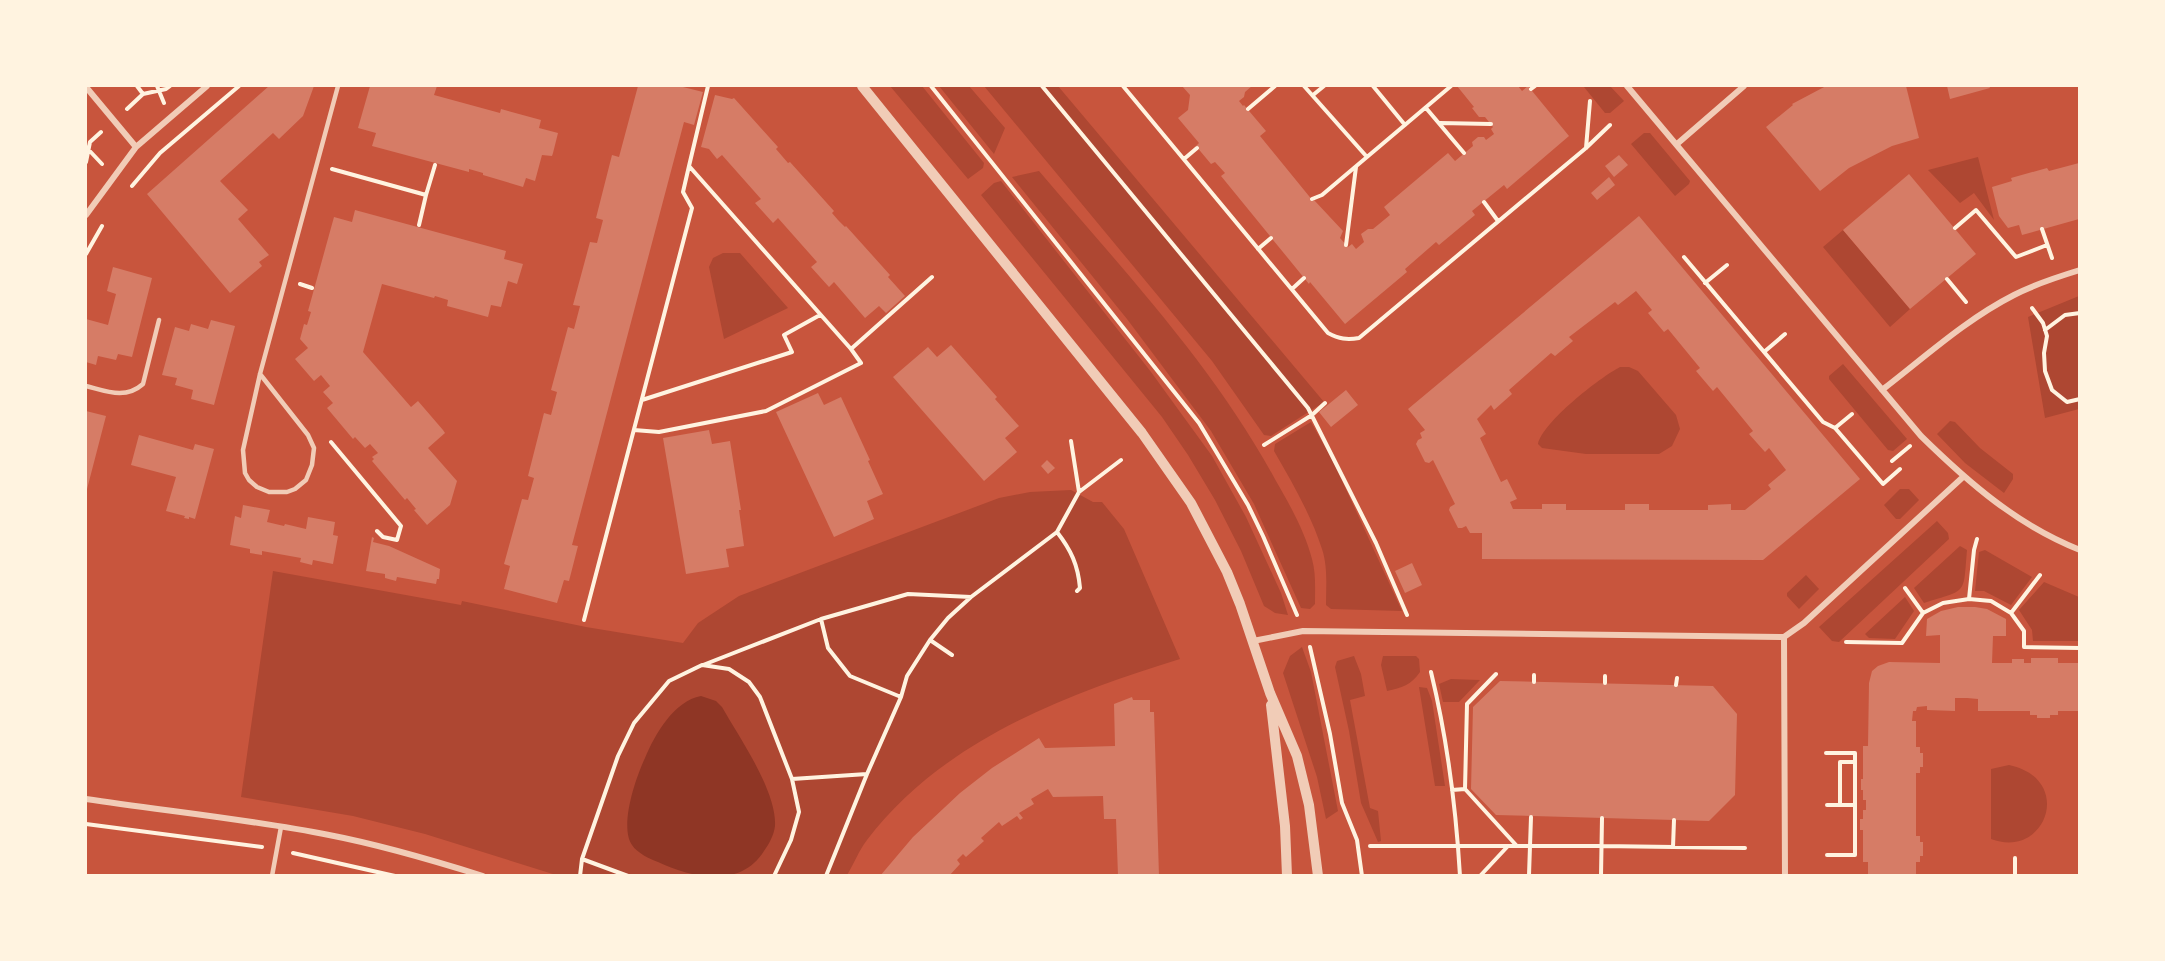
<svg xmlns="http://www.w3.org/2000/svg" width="2165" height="961" viewBox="0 0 2165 961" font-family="'PT Sans Narrow',sans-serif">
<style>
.green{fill:#ae4732}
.water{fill:#8f3625}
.building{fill:#d67c66;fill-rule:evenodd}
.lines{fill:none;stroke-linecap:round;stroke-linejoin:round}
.path{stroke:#fff3e0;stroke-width:4}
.service{stroke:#f1ccb7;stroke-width:4.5}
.minor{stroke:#f1ccb7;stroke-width:6}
.tertiary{stroke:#f1ccb7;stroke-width:10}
</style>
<rect width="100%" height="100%" fill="#c8553d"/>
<path class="green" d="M890 86H922L984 163 983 168 968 179Z
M939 86H969L1005 128 994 154Z
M984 86H1058L1324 402 1271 436 1264 435 1212 361Z
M1586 86H1610L1624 101 1610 113H1605L1584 87Z
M1644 133H1650L1690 181 1689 184 1675 196 1631 144Z
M1978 157 1994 220 1974 193 1960 203 1928 170Z
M1039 171C1123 270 1214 366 1276 481 1290 505 1305 532 1312 559 1316 573 1315 589 1315 604L1310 609 1301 608 1254 504 1211 431 1127 319 1012 177Z
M1001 181 1151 372 1212 456 1246 517 1281 593 1288 615 1275 613 1264 606 1241 551 1215 500 1188 455 1162 417 981 195 994 183Z
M1843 230 1910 309 1890 327 1823 247Z
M723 253H740L788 308 724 339 709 267 713 258Z
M2079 296V409L2045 418 2028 317Z
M1843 364 1907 439 1893 451 1888 450 1829 379V376Z
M1620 367H1629L1638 371 1676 415 1680 429 1672 446 1659 454H1586L1542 448 1538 444C1543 422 1599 378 1620 367Z
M1950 421 1955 422 1980 448 2013 474V479L2004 493 1965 463 1937 434Z
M1311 422 1334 463 1402 611 1331 609 1326 605C1326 587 1328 567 1322 549 1311 515 1292 482 1274 451L1275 444Z
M1900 489H1909L1919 500 1900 519H1896L1884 505Z
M1071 490 1093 502H1102L1124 529 1180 659C1066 694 942 741 867 840 859 850 854 864 847 875H556L425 834 353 816 241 797 273 571 461 605 462 601 586 627 683 643 698 623 739 596 999 498 1030 492Z
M1937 521 1948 533 1949 539 1839 642 1832 641 1819 627Z
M1960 546 1967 550C1963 596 1968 589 1924 603L1914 588Z
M1985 550 2032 577 2011 605 1984 591H1975L1979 552Z
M1806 575 1819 589 1799 609 1787 596V593Z
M2044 582 2079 597V641H2033L2032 630 2019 610Z
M1905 597 1914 611 1895 639 1869 638 1865 634Z
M1302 647 1311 672 1338 811 1326 819 1317 777 1283 673 1290 656Z
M1354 656 1361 674 1365 696 1350 700 1370 808 1378 811 1381 841 1378 842 1361 803 1349 731 1335 667 1337 661Z
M1383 656H1416L1419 659 1420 672C1411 685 1402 688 1387 691L1381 665Z
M1451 679 1480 680 1459 702H1443L1439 684Z
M1419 687 1427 688 1432 701 1445 786H1435Z
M2009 765C2075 779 2046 860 1991 839V769Z"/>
<path class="water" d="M701 696 716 701 722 707C739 737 777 791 775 826 774 835 769 844 764 851 740 889 693 878 658 862 650 859 637 853 632 845 619 826 636 777 645 758 655 734 674 701 701 696Z"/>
<path class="building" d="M269 86H314L303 116 279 139 273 133 220 181 248 210 238 219 269 255 259 262 262 266 230 293 147 194Z
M370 86H437L434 95 500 113 501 109 541 120 539 128 558 133 553 153 552 156 542 155 535 181 526 178 523 187 483 175V173L469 169V172L372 146 376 133 358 128Z
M638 86H679L703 92 694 125 684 122 572 545 578 546 569 581 564 580 557 603 504 589 510 566 504 564 522 499 528 500 534 478 528 476 544 413 551 415 557 392 551 390 568 327 574 329 580 306 573 305 590 242 597 243 603 220 596 218 612 155 619 157Z
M1182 86H1252L1245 92 1244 97 1239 101 1243 106 1244 105 1266 131 1260 136 1313 201 1314 200 1343 231 1340 238 1348 247 1352 244 1356 249 1364 242 1361 234 1368 229H1373L1390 215 1384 207 1448 153 1455 161 1473 146 1472 142 1478 137H1484L1486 140 1494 134 1491 129 1493 127 1485 117H1479L1472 108 1474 107 1457 86H1518L1522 91 1528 86 1569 136 1507 189 1504 185 1472 211 1475 215 1439 245 1436 242 1405 269 1407 272 1345 324 1310 282 1309 284 1221 176 1225 173 1215 162 1211 164 1196 146 1199 143 1178 118 1188 110 1190 95Z
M1826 86H1906L1919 138 1892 146 1849 168 1820 191 1766 127 1793 105 1792 104Z
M1947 86H1989L1990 88 1950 99Z
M715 95 732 99 734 98 778 147 776 149 788 163 790 162 834 211 832 213 838 220 845 227 846 226 890 275 888 277 905 296 886 313 879 306 865 318 834 282 829 287 811 267 817 262 778 218 773 223 755 203 761 199 722 155 717 159 709 149 701 147Z
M1619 155 1628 165 1614 177 1605 166Z
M2079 163V219L2022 235 2019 225 2008 228 1999 216 1992 187 2012 181 2011 178 2047 168 2049 171Z
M1909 174 1976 254 1910 309 1843 230Z
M1609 177 1615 185 1597 200 1591 193Z
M355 210 506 251 504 259 523 264 517 284 508 281 501 307 491 305 488 317 447 306 448 300 435 296 434 298 382 284 363 352 411 407 418 401 443 430 445 433 428 448 457 481 450 505 427 525 414 510 416 509 407 498 405 500 372 461 374 459 372 457 378 453 370 444 365 448 355 437 353 439 327 408 333 403 323 392 330 386 321 375 314 381 295 359 308 348 300 339 304 324 307 325 311 312 308 311 334 217 352 222Z
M1639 216 1860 479 1763 560 1482 559V533H1470L1466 526 1462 528H1458L1449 510 1450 507 1455 504 1433 460 1429 463 1425 462 1416 444 1418 440 1422 438 1420 433 1425 430 1408 409ZM1636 291 1652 310 1648 313 1664 332 1668 329 1700 368 1696 371 1713 391 1717 387 1753 431 1749 434 1765 452 1769 448 1786 470 1768 485 1771 489 1745 510H1731V504L1708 505V510H1649V504H1625V510H1566V504H1542V509H1513L1510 502 1517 499 1507 479 1501 482 1480 438 1486 434 1477 419 1491 405 1494 410 1512 394 1509 390 1551 353 1555 356 1573 341 1569 337 1615 302 1618 305Z
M113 267 152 278 132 357 118 354 116 360 98 356 96 365 86 362V319L108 325 116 294 107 291Z
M211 320 235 326 214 405 191 399 193 390 175 385 177 378 162 375 175 327 189 331 191 324 208 329Z
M951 345 997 397 995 399 1019 426 1005 438 1017 452 984 481 893 377 928 347 937 357Z
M1346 390 1358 405 1331 427 1319 412Z
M818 393 824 405 841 397 870 460 868 461 883 494 867 501 874 519 834 537 776 412Z
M86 411 106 416 86 493Z
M709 430 712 444 730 441 741 510H739L744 546 726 549 729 567 686 574 663 438Z
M139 435 193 450 195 444 214 449 195 519 189 517V519L184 518 185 516 166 511 176 477 131 465Z
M1047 460 1055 468 1048 474 1041 466Z
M243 505 270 510 267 522 284 526 285 524 306 529 308 517 335 522 333 535 338 536 333 564 313 560 312 565 300 562 301 558 262 551V555L250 553V549L230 545 235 516 241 518Z
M372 537 374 538 373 542 389 546 440 569 439 579H437L436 584 397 577 396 581 385 578V574L366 571Z
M1412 563 1422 585 1405 593 1395 571Z
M1958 607H1975L1987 609 2006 619V636H1993L1992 663H2012V659H2024V663H2031V658H2058V663H2079V711H2058V715H2050V718H2037V715H2030V711H1978V699L1967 698H1955V711L1927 710V706L1917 707 1916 711H1913L1912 721H1916V747H1920V753H1923V767H1920V773H1916V836H1920V842H1923V856H1920V862H1916V876H1868V862H1863V830H1860V819H1863V810H1866V800H1863V790H1861V779H1863V746H1868L1869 683 1872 671 1878 666 1889 662 1940 663V635L1926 636 1927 619 1941 611Z
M1500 681 1713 686 1737 714 1735 795 1709 821 1496 815 1471 789 1473 707Z
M1132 697 1133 700H1150V712H1154L1159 876H1118L1116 819H1104L1103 796 1053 797 1048 789 1031 799 1034 804 1019 813 1023 818 1020 820 1017 816 1002 826 999 822 981 838 984 841 966 857 963 854 957 860 960 864 949 876H880L913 837 960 793 992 768 1039 738 1045 748 1115 746 1114 704Z"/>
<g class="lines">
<path class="path" d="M137 86 143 94
M157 86 164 103
M931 86 1199 423 1248 505 1263 536 1297 615
M1042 86 1308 408 1376 543 1407 615
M1123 86 1328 333C1339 339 1347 340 1359 338L1586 148 1610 125
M1304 86 1367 157
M1373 86 1405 125
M1531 89 1535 86
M1313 95 1324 86
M1426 108 1464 153
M127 109 143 94 166 89 170 86
M1248 109 1275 86
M1440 123 1491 124
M86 147 102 164
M1586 148 1590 101
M1184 159 1197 148
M86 162 90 142 101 132
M689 166 708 86
M332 169 426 195 435 165
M132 186 160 153 239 86
M1312 199 1322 195 1451 86
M1484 202 1498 221
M419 225 426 195
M1955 228 1976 210 2016 257 2047 245
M2042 229 2052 258
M1346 245 1356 167
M1258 249 1271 238
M86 254 102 226
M1684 257 1823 422 1835 428 1852 414
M1947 279 1966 302
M1705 283 1727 265
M300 284 312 288
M1292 289 1304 278
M2032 308 2043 323 2047 336 2044 353 2045 371 2052 390 2067 402 2080 399
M2045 330 2065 315 2080 313
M1764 352 1785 334
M642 400 792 352 784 335 820 315
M1835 428 1883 484 1900 469
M634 430 659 432 766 411 861 363 851 349
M1071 441 1079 492
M331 442 401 526 397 540 383 537 377 531
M1264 445 1312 415 1325 403
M1892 461 1910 446
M1057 532C1071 550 1078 565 1080 588L1077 591
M1905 588 1923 613
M1969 599 1974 550 1977 539
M2011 613 2040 575
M821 619 828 648 850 676 901 697
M584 620 692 208 683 192 689 166 851 349 932 277
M930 640 952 655
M1846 642 1902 643 1923 613 1943 603 1969 599 1991 601 2011 613 2024 631V647L2080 648
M1310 647 1330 734 1342 803 1357 840 1362 876
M703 665 821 619 908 594 971 597
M1431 672C1447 738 1456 808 1460 876
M1496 674 1467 704 1465 789 1516 845
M1534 682V675
M1605 683V676
M1676 685 1677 678
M1826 753H1855V855H1827
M1452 790 1465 789
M1827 805H1855
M1840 805V762H1855
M86 824 262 847
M1370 846H1602L1745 848
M1673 847 1674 820
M293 853 395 876
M1529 875 1531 817
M580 876 582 859
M628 876 582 859 618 756 634 723 669 681 702 665 729 669 749 682 760 697 792 779 867 774
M774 876 791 840 799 812 792 779
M826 876 867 774 901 697 907 676 930 640 948 618 971 597 1057 532 1079 492 1121 460
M1480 876 1508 846
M1601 876 1602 818
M2015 876V858"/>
<path class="service" d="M260 374 308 435 314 448 312 465 306 480 295 489 287 492H269L257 487 249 480 245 473 243 450 260 374 338 86
M86 386C106 391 125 400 143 384L159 320
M272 876 281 827"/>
<path class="minor" d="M1627 86 1921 436C1969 483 2017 525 2080 550
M86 87 136 147
M1677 144 1744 86
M86 215 136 147 207 86
M1882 390C1925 357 1965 320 2014 295 2035 284 2057 277 2080 270
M1784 637 1785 876
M1253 641 1303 631 1784 637 1804 623 1963 477
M86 799C166 811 248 819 329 835 381 845 432 860 483 876"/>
<path class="tertiary" d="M862 86 1142 433 1191 503 1227 572 1240 604 1270 693 1297 756 1309 805 1318 876
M1271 705 1285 826 1287 876"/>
</g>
<rect width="2165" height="961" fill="none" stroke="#fff3e0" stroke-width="174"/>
</svg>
